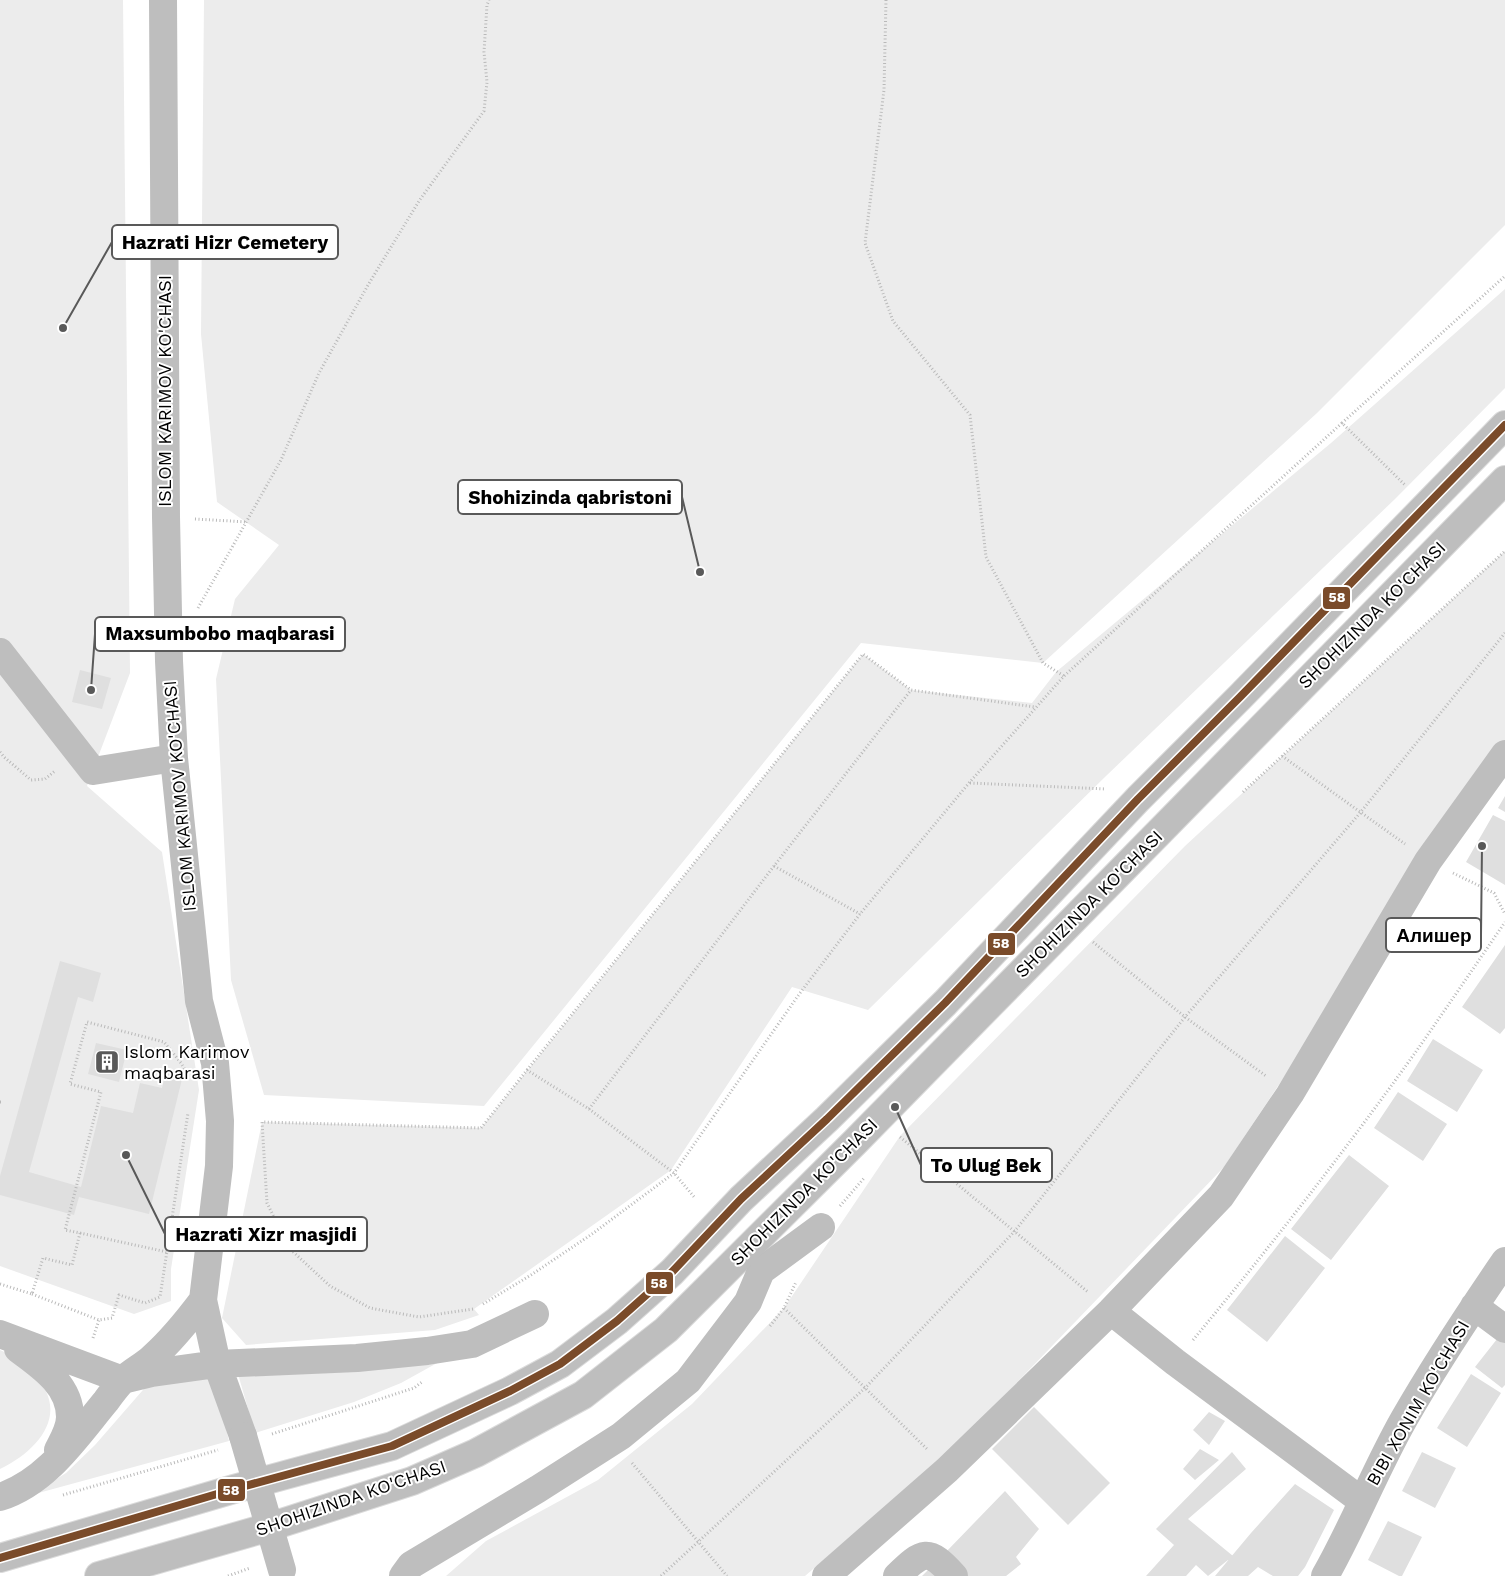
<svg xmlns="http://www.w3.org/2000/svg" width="1505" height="1576" viewBox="0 0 1505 1576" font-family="'Work Sans',sans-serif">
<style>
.green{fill:#ececec}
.building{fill:#dfdfdf}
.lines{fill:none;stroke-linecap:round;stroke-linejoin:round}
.major-casing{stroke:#dbdbdb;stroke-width:30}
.path{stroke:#b9b9b9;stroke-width:3;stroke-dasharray:1 2.5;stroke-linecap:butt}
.minor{stroke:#bebebe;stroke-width:28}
.major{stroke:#bebebe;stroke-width:28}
.minor-bridge{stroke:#bebebe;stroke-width:28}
.bus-1-casing{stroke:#fff;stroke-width:11}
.bus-1{stroke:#7a4b2a;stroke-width:8}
.labels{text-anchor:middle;stroke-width:4;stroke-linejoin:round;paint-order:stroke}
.street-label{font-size:18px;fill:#000;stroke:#fff}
.poi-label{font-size:18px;fill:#000;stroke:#fff;text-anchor:start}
.leader{fill:none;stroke:#595959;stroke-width:2}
.callout-dot{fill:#595959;stroke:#fff;stroke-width:2}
.callout{fill:#fff;stroke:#595959;stroke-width:2}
.callout-label{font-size:19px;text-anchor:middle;font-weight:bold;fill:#000}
.line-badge{stroke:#fff;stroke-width:2}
.badge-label{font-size:14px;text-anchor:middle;font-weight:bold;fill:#fff}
</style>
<rect width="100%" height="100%" fill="#fff"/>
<path class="green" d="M0 0H123L130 673 87 786 162 852 199 1090 171 1269V1301L134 1314 0 1266Z
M204 0H1505V225L1317 413 1043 663 861 643 484 1106 264 1095 231 980 216 679 235 599 279 545 217 502 201 334Z
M1505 289V388L1395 499 1106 776 868 1010 792 987 671 1170 474 1309 479 1315 435 1330 246 1345 222 1318 262 1122 481 1128 863 654 911 690 1032 703 1056 672 1331 443Z
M1505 551V754L1428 861 1224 1167 957 1445 805 1576H446L486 1541 598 1480 692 1404 784 1308 900 1136 1185 846Z
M0 1350C12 1355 23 1364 32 1373 72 1411 40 1450 0 1469Z
M448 1357 401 1383 354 1402 255 1433 238 1374Z
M213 1373 229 1441 31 1495 66 1473 95 1445 149 1383Z"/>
<path class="building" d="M80 670 111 678 102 709 72 702Z
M1505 796V812L1498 808Z
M1493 815 1505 821V885L1466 862Z
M1505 945V1028L1500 1034 1462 1007Z
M60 961 101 973 93 1002 78 997 29 1172 81 1187 101 1106 133 1113 140 1083 162 1088 166 1071 183 1075 149 1214 79 1197 74 1215 0 1195V1176Z
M1433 1039 1483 1070 1457 1112 1407 1081Z
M96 1043 127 1050 119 1082 88 1074Z
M1398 1092 1447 1124 1423 1161 1374 1128Z
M1349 1155 1389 1186 1331 1260 1291 1229Z
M1285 1236 1325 1268 1267 1342 1227 1310Z
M1501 1334 1505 1337V1385L1502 1388 1475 1367Z
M1471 1374 1501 1393 1467 1447 1437 1428Z
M1034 1407 1110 1483 1068 1525 992 1449Z
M1209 1412 1225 1421 1209 1445 1193 1430Z
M1200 1449 1219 1460 1195 1480 1183 1469Z
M1232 1452 1246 1469 1188 1519 1233 1556 1208 1576 1196 1565 1186 1576H1146L1174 1545 1156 1529Z
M1422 1452 1456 1468 1435 1508 1402 1491Z
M1295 1484 1334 1510 1305 1567 1298 1576H1273L1258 1567 1248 1576H1215L1251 1533Z
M1005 1491 1039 1529 1016 1557 1021 1564 1006 1576H965L945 1553Z
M1388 1521 1422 1537 1402 1576H1399L1368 1560Z
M933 1565 946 1576H922Z"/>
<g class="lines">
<defs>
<path id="major" d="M0 1558 234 1489 392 1446 510 1391 560 1364 617 1321 672 1272 741 1199 827 1119 945 1003 1138 799 1240 697 1505 425
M99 1576 266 1528 412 1481 476 1453 583 1395 666 1330 855 1142 1505 480"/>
</defs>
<use href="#major" class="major-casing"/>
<path class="path" d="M886 0 884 90 865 243 893 321 970 415 986 557 1043 663 1064 676
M1342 423 1505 276
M195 519 247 522
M198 608 281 460 319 373 368 285 419 201 484 111 487 82 484 52 487 5 489 0
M0 752 4 757 31 780 45 779 55 771
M1282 756 1405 844
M970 783 1106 789
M1243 792 1505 551
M774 866 860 914
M1453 873 1494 893 1505 914
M1093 942 1185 1017 1266 1076
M527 1070 863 654 911 690 1035 707
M0 1102H1
M589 1109 774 866 911 690
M900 1137 1088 1292
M840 1206 865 1177
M80 1233 167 1252
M0 1284 32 1294 43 1258 72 1265 80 1233 65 1230 101 1092 70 1084 87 1022 164 1042 181 1063 185 1070
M32 1294 99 1320 112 1318 119 1295 145 1303 160 1297 188 1113
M483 1304 531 1275 592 1234 674 1173 800 993 860 914 969 783 1064 676 1342 423 1405 485
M784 1308 928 1450
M473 1309 419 1317 370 1308 330 1286 289 1248 267 1203 262 1122 481 1128 527 1070 589 1109 674 1173 695 1198
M770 1326 784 1308 796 1282
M93 1338 99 1320
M1193 1340C1270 1247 1344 1152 1415 1053 1445 1010 1475 966 1505 922
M272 1434 414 1388 422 1382
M632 1463 727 1576
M63 1495 218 1450
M228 1576 250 1568
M661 1576 866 1387 1014 1232 1185 1017 1360 813 1505 633"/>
<path class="minor" d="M163 0 166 517 169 661 174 758 199 1001 215 1063 220 1121 219 1166 203 1300 217 1364 243 1436
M0 652 93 771 174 758
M1474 1306 1505 1329
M1111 1311 1175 1362 1362 1501
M0 1334 123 1380 152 1373 217 1364 357 1358 427 1351 472 1344 535 1314
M18 1349C41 1366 70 1385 70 1417 70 1429 63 1440 58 1450
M0 1497C47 1482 76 1437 106 1401 111 1394 117 1386 123 1380 132 1371 144 1366 153 1357 172 1340 188 1320 203 1300
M403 1576 411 1565 538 1489 621 1436 688 1381 748 1302 761 1271 821 1227
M826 1576 947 1470 1111 1311 1221 1196 1290 1094 1428 861 1505 754
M897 1576C923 1551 928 1547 954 1576
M1325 1576C1354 1525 1375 1470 1404 1419 1435 1365 1470 1312 1505 1261"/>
<use href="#major" class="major"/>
<path class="minor-bridge" d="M243 1436 282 1570"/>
<defs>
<path id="bus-1" d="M0 1558 234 1489 392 1446 510 1391 560 1364 617 1321 672 1272 741 1199 827 1119 945 1003 1138 799 1240 697 1505 425"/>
</defs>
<use href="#bus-1" class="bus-1-casing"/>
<use href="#bus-1" class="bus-1"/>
</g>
<defs>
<symbol id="building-square" viewBox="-11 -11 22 22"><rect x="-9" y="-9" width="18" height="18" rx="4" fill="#595959" stroke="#fff"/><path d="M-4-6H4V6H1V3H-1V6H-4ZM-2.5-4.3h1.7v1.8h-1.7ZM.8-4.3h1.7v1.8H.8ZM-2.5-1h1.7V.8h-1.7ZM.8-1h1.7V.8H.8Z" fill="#fff"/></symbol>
</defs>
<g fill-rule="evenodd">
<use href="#building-square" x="93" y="1048" width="28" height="28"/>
</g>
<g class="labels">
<g class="street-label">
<text transform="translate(165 391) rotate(-90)" y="6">ISLOM KARIMOV KO'CHASI</text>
<text transform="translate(1372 615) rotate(-45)" y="6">SHOHIZINDA KO'CHASI</text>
<text transform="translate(180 796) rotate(-95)" y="6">ISLOM KARIMOV KO'CHASI</text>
<text transform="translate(1089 904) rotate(-45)" y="6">SHOHIZINDA KO'CHASI</text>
<text transform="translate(804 1192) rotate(-45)" y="6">SHOHIZINDA KO'CHASI</text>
<text transform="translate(1418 1403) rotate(-60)" y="6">BIBI XONIM KO'CHASI</text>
<text transform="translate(351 1498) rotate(-19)" y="6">SHOHIZINDA KO'CHASI</text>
</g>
<g class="poi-label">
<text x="124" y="1058">Islom Karimov<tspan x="124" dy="21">maqbarasi</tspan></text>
</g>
</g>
<path class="leader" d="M63 328L112 242M700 572L682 497M91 690L95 634M1482 846L1481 935M895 1107L921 1165M126 1155L165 1234"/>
<g class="callout-dot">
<circle cx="63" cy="328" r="5"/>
<circle cx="700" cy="572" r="5"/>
<circle cx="91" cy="690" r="5"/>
<circle cx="1482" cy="846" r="5"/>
<circle cx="895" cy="1107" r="5"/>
<circle cx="126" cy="1155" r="5"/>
</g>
<g class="callout">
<rect x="112" y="225" width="226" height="34" rx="5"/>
<rect x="458" y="480" width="224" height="34" rx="5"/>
<rect x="95" y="617" width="250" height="34" rx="5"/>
<rect x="1386" y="918" width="95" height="34" rx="5"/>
<rect x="921" y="1148" width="131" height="34" rx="5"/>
<rect x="165" y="1217" width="202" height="34" rx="5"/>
</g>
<g class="callout-label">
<text x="225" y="249">Hazrati Hizr Cemetery</text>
<text x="570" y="504">Shohizinda qabristoni</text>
<text x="220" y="640">Maxsumbobo maqbarasi</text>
<text x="1434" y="942">Алишер</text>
<text x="986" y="1172">To Ulug Bek</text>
<text x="266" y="1241">Hazrati Xizr masjidi</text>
</g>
<g class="line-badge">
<rect x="1322" y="586" width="29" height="24" rx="5" fill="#7a4b2a"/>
<rect x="987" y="932" width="29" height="24" rx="5" fill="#7a4b2a"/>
<rect x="645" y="1271" width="29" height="24" rx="5" fill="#7a4b2a"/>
<rect x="217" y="1478" width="29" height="24" rx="5" fill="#7a4b2a"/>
</g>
<g class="badge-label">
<text x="1337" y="602">58</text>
<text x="1001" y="948">58</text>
<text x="659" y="1288">58</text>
<text x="231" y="1495">58</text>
</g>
</svg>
